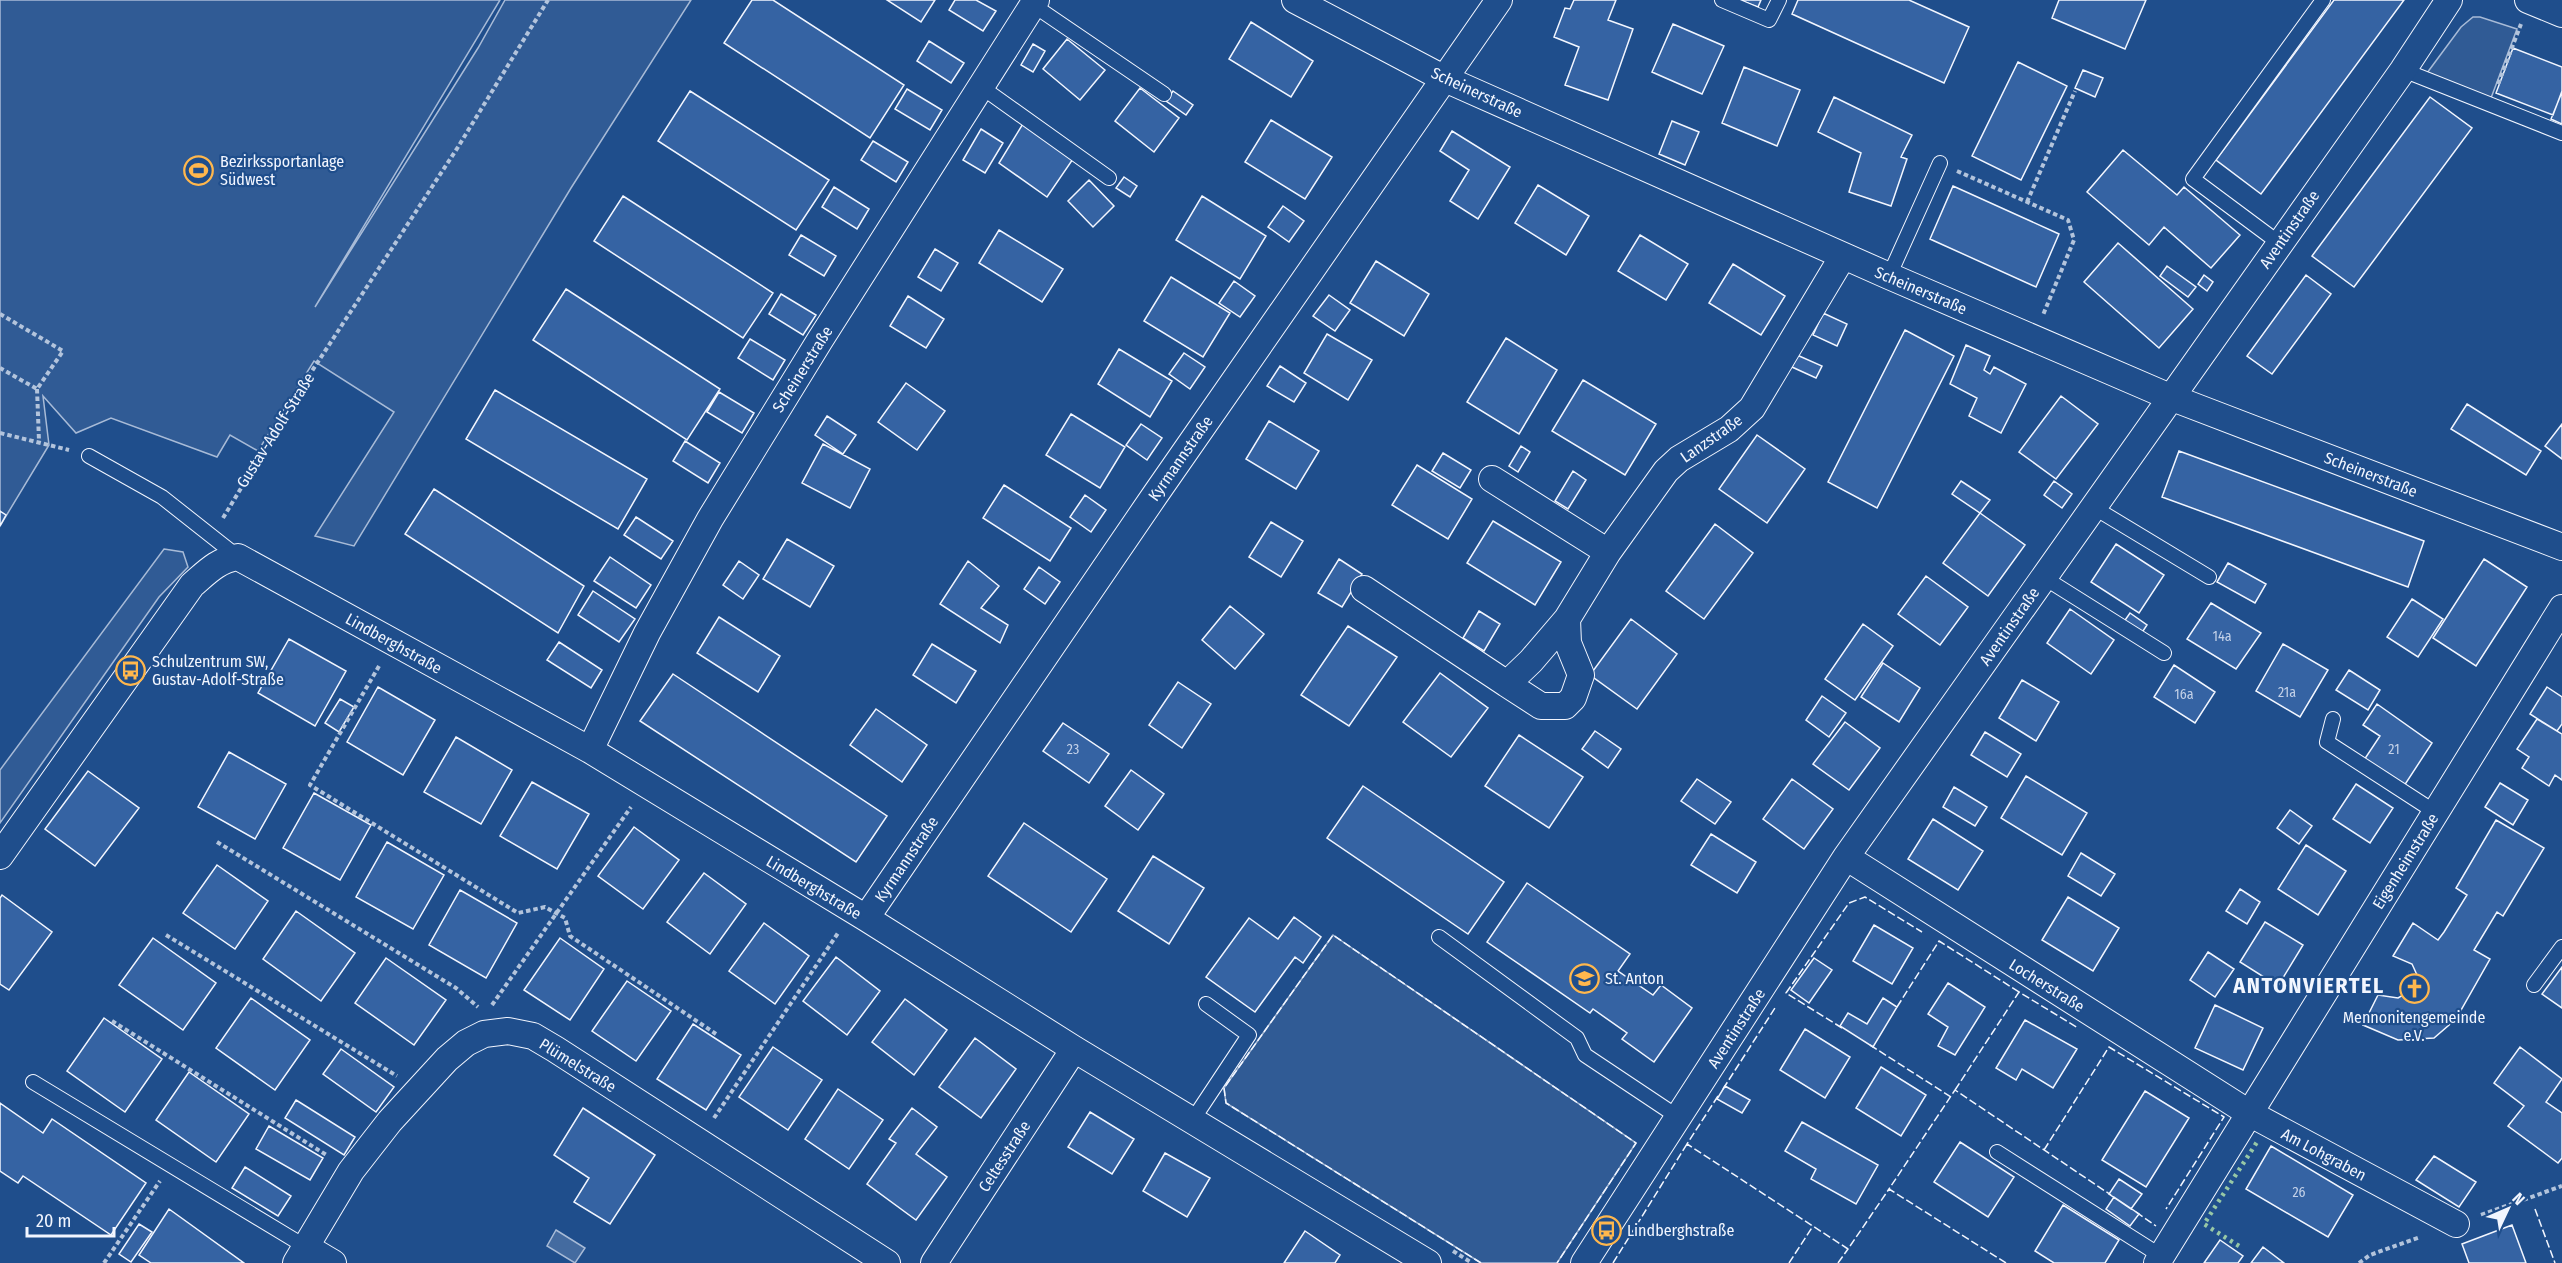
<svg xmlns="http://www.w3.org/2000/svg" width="2562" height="1263" viewBox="0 0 2562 1263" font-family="'Fira Sans Condensed',sans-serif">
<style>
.green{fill:#305b95;stroke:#a8bbd7;stroke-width:1.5}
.water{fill:#446ba0;stroke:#a8bbd7;stroke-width:1.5}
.building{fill:#3563a3;stroke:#f2f6ff;stroke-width:1.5}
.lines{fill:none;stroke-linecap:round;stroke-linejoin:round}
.lane-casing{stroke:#f2f6ff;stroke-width:16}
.street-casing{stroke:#f2f6ff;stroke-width:28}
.path{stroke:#b3c4dc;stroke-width:4;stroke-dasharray:4.5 3;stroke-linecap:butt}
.lane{stroke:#1f4e8c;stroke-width:14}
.street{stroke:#1f4e8c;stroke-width:26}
.hedge{stroke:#97c8a6;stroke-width:4.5;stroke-dasharray:3 4.5;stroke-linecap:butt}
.fence{stroke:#f2f6ff;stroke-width:1.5;stroke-dasharray:8 3;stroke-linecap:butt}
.labels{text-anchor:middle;stroke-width:4.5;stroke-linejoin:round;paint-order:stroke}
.number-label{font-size:14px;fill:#c3d1e8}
.street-label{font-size:16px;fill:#f2f6ff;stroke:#1f4e8c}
.poi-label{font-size:16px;fill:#f2f6ff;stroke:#1f4e8c;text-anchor:start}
.district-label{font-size:22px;font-weight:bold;letter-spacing:1.5px;fill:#f2f6ff;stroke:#1f4e8c}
</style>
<rect width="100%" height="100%" fill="#1f4e8c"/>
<path class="green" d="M0 0H500L315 307 478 48 505 0H691L571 188 354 546 315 536 394 412 314 361 258 451 230 435 217 457 111 418 76 433 43 396 49 445 0 526Z
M2473 17H2480L2517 29 2491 98 2427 73 2461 27Z
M164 549 183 552 188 567 159 597 0 823V770Z
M1333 935 1636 1143 1557 1263H1481L1226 1103 1224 1088Z"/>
<path class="water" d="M556 1230 585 1248 575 1263 547 1246Z"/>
<path class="building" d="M752 0H773L904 85 870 138 724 43Z
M887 0H935L921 22Z
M955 0H976L996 11 983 31 949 10Z
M1574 0H1616L1608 20 1633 29 1608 100 1565 85 1579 47 1554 37 1565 8 1570 9Z
M1740 0H1761L1758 7Z
M1798 0H1909L1969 27 1944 83 1792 14Z
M2059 0H2146L2125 49 2052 18Z
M2334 0H2404L2261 194 2216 160Z
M1251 22 1313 61 1291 97 1229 59Z
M1673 24 1724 46 1702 94 1652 72Z
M1067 39 1105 70 1080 100 1043 69Z
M929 41 964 63 951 83 917 61Z
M1033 44 1045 51 1033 72 1021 65Z
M2513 48 2562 67V91L2553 115 2496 93Z
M2018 62 2067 86 2021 180 1972 156Z
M1744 67 1800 90 1777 146 1722 123Z
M2083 70 2103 78 2095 97 2075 88Z
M1140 88 1179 118 1154 152 1115 121Z
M907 89 942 110 930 130 895 109Z
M690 91 829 180 796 230 658 141Z
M1173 91 1193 105 1186 115 1166 101Z
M2562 92V124L2551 119Z
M1834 97 1912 135 1901 157 1907 159 1891 206 1849 192 1861 153 1818 132Z
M2430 97 2472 128 2354 287 2312 256Z
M1271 120 1332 157 1305 199 1245 162Z
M1672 121 1699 132 1685 165 1659 154Z
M1024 122 1073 159 1047 197 999 163Z
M981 129 1003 143 985 173 963 160Z
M1452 131 1510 167 1478 219 1450 201 1469 170 1440 151Z
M873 141 908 162 896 182 861 160Z
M2123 150 2177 195 2184 187 2240 235 2211 268 2164 227 2149 245 2087 192Z
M1124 177 1137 186 1130 197 1116 188Z
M1089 180 1114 206 1093 227 1068 201Z
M1538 185 1589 216 1566 255 1515 223Z
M1953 186 2059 234 2036 287 1930 239Z
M834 187 869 209 857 229 822 207Z
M623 196 773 293 743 338 594 241Z
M1202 196 1266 236 1240 279 1176 240Z
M1283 206 1304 221 1289 242 1268 227Z
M999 230 1063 269 1042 302 979 263Z
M801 235 836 256 824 276 789 255Z
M1640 235 1688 264 1666 300 1618 271Z
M2118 243 2193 309 2159 348 2084 282Z
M935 249 958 263 941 291 918 277Z
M1376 261 1429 294 1404 336 1350 303Z
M1733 264 1785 296 1761 335 1709 303Z
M2167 266 2196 287 2188 297 2160 276Z
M2204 275 2213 282 2207 291 2198 284Z
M2306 275 2331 294 2272 374 2247 356Z
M1171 277 1230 313 1203 357 1144 321Z
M1234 281 1255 296 1240 317 1219 303Z
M566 289 720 389 687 440 533 340Z
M781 294 816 315 803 335 769 314Z
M1329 295 1350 310 1335 331 1313 316Z
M908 296 944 319 926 348 890 326Z
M1823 313 1847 324 1837 346 1813 335Z
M1905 330 1954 356 1877 508 1828 482Z
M1327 334 1372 360 1348 400 1304 373Z
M1506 338 1557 370 1519 434 1467 402Z
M750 339 785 360 773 380 738 358Z
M1966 345 1990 356 1984 370 1990 374 1994 367 2026 384 2001 433 1969 416 1977 398 1950 384Z
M1119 349 1172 381 1150 417 1098 384Z
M1184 353 1205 367 1190 389 1169 374Z
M1797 355 1822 366 1816 378 1792 367Z
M1280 366 1306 383 1294 402 1267 386Z
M1583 380 1656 424 1625 475 1552 431Z
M906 383 945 411 917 450 878 422Z
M495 390 647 479 618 529 466 439Z
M719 392 754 413 742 433 707 412Z
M2061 396 2098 424 2056 479 2019 452Z
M2467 404 2541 451 2526 475 2451 429Z
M1071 414 1125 447 1100 488 1046 455Z
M827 416 856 435 843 454 815 435Z
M1269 421 1319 451 1296 489 1246 459Z
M1141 424 1162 438 1147 460 1126 445Z
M2562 424V459L2545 446Z
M1757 435 1805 469 1767 523 1719 489Z
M685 441 720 463 708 483 673 461Z
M823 444 870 469 850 508 802 483Z
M1521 446 1530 452 1518 472 1509 466Z
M2179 451 2424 541 2408 587 2162 497Z
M1443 453 1471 470 1460 488 1432 471Z
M1417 465 1472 499 1448 539 1392 505Z
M1573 471 1586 480 1568 509 1555 501Z
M1961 481 1990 500 1980 513 1952 494Z
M2054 481 2072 494 2062 508 2044 495Z
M1004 485 1071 528 1050 561 983 518Z
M434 489 584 586 558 633 405 534Z
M1085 495 1106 510 1091 532 1070 517Z
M0 511 6 515 0 526Z
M1980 513 2025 545 1988 596 1943 563Z
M636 517 673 541 661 559 624 535Z
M1493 521 1561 562 1535 605 1467 563Z
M1271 522 1303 541 1281 577 1249 557Z
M1715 524 1753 553 1704 619 1666 591Z
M787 539 834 566 810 607 763 579Z
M2116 544 2164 575 2139 613 2091 582Z
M610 557 651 585 636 608 594 581Z
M1339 559 1362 574 1342 607 1318 593Z
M2484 559 2527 587 2476 666 2433 638Z
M739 561 759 575 743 599 723 585Z
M968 561 999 586 981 608 1008 625 1000 643 940 604Z
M2228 563 2266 584 2255 603 2217 582Z
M1039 567 1060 582 1045 604 1024 589Z
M1926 576 1968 607 1940 645 1898 614Z
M593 591 635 619 619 642 578 615Z
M2412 599 2443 619 2418 657 2387 637Z
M2211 603 2261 633 2236 669 2187 639Z
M1230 606 1264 634 1235 669 1202 640Z
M2070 609 2114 640 2091 674 2047 643Z
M1479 611 1500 624 1484 651 1463 638Z
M2130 613 2147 625 2141 634 2123 623Z
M719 617 780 656 758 692 697 653Z
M1631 619 1677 654 1637 709 1590 675Z
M1863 624 1893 646 1855 700 1825 679Z
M1348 626 1397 657 1349 726 1301 695Z
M289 639 346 671 315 726 258 693Z
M559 642 602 670 591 688 547 660Z
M932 644 976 671 956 703 913 675Z
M2283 644 2328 670 2300 717 2256 691Z
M1883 663 1920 688 1899 722 1861 697Z
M2174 665 2215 692 2195 723 2154 697Z
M2349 670 2380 690 2368 710 2336 690Z
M1440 673 1488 708 1451 757 1403 722Z
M673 674 887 816 856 862 640 721Z
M2022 680 2059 702 2036 741 1999 718Z
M1178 682 1211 704 1182 748 1149 725Z
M378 687 435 720 403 775 347 742Z
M2547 687 2562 697V724L2557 731 2530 714Z
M1822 696 1846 713 1829 737 1806 720Z
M340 699 354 707 339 732 325 723Z
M2377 704 2432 743 2404 786 2364 760 2380 736 2363 725Z
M876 709 927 745 902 782 850 745Z
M2537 719 2562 734V780L2555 775 2549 786 2522 768 2529 757 2517 749Z
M1845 722 1880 748 1849 790 1813 764Z
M1063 723 1109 754 1089 783 1043 751Z
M1595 731 1621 749 1608 768 1582 749Z
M1985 732 2021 754 2007 777 1971 755Z
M1519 735 1583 777 1549 828 1485 786Z
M456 737 512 770 481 824 424 792Z
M229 752 286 784 255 839 198 807Z
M1131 770 1164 794 1138 830 1105 806Z
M88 771 139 808 95 866 45 829Z
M2026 776 2087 813 2062 855 2001 818Z
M1697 779 1731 802 1715 824 1681 801Z
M1792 779 1833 809 1804 849 1763 819Z
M532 782 589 814 557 869 500 836Z
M2500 783 2528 800 2513 825 2485 807Z
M2356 784 2393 808 2370 843 2333 819Z
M1363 786 1504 882 1468 934 1327 838Z
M1954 787 1987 807 1975 826 1943 807Z
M314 793 371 825 340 880 283 848Z
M2290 810 2312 826 2299 844 2277 828Z
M1933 819 1983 851 1958 890 1908 859Z
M2496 820 2544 848 2503 916 2497 912 2474 950 2490 959 2456 1019 2434 1038 2398 1040 2363 1025 2378 995 2398 998 2414 989 2417 975 2412 964 2393 956 2413 923 2438 940 2444 932 2467 895 2456 888Z
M1024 823 1107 879 1071 932 988 876Z
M634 827 679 860 643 909 598 876Z
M1711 834 1756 862 1737 893 1691 865Z
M387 842 444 875 413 929 356 897Z
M2306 845 2346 871 2318 915 2278 889Z
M2081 853 2115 874 2101 896 2068 876Z
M1153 856 1204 888 1169 944 1118 911Z
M217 865 268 901 235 949 183 913Z
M704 873 746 904 710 954 667 922Z
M1527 883 1630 954 1618 971 1653 995 1661 985 1692 1008 1654 1062 1622 1039 1627 1033 1593 1009 1590 1013 1487 942Z
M2240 889 2260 902 2247 924 2226 911Z
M460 890 517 923 486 978 429 945Z
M2 895 52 932 9 990 0 984V898Z
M2068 897 2119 928 2093 971 2042 940Z
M296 911 355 953 321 1001 263 959Z
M1294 917 1321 937 1303 963 1295 957 1255 1012 1206 977 1249 918 1278 939Z
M2265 922 2303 945 2278 986 2240 962Z
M764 923 809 956 775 1004 729 971Z
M1874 925 1913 948 1892 984 1853 961Z
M153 938 216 983 183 1030 119 985Z
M560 938 604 969 570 1020 524 990Z
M2208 952 2234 969 2215 997 2190 980Z
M836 957 880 991 847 1035 803 1001Z
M386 958 446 1000 414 1045 355 1003Z
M1814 958 1832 970 1809 1003 1791 990Z
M2562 967V1008L2542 994Z
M627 981 671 1011 636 1061 592 1031Z
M1948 983 1985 1007 1955 1055 1938 1046 1948 1027 1928 1014Z
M251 998 310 1040 275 1090 216 1048Z
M1883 998 1897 1007 1873 1047 1840 1026 1848 1013 1867 1024Z
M905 999 947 1030 914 1075 872 1042Z
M2215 1005 2263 1028 2243 1070 2195 1048Z
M104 1018 162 1059 125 1112 67 1071Z
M2025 1020 2077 1049 2053 1088 2022 1069 2016 1080 1996 1068Z
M693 1024 741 1055 706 1110 657 1079Z
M1805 1029 1850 1057 1825 1098 1780 1070Z
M975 1038 1016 1069 981 1118 939 1087Z
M773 1047 822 1080 788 1130 739 1097Z
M2520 1047 2562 1079 2546 1102 2562 1113V1158L2558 1163 2508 1126 2524 1106 2494 1083Z
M341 1049 394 1087 376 1112 323 1074Z
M1881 1067 1926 1095 1901 1136 1856 1108Z
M189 1072 249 1114 216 1162 156 1120Z
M1725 1086 1750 1100 1742 1113 1717 1099Z
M838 1089 883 1120 849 1169 805 1139Z
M2145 1091 2189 1118 2146 1187 2102 1160Z
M296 1100 355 1137 344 1155 285 1118Z
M0 1103 43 1133 52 1119 146 1183 111 1235 23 1176 18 1183 0 1171Z
M583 1108 655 1155 610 1224 574 1202 589 1178 554 1155Z
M912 1108 937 1127 916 1154 947 1177 916 1220 867 1184 896 1143 889 1139Z
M1090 1112 1134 1139 1112 1174 1068 1147Z
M1802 1122 1878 1165 1856 1204 1811 1179 1816 1169 1785 1151Z
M269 1126 323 1158 310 1180 256 1149Z
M1960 1142 2014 1177 1988 1217 1934 1182Z
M2271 1146 2353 1195 2328 1237 2246 1189Z
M1165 1153 1210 1178 1187 1217 1143 1191Z
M2434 1156 2476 1182 2459 1207 2416 1180Z
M245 1167 291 1196 278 1216 232 1188Z
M2119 1179 2142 1194 2131 1209 2109 1194Z
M2114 1197 2139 1214 2130 1226 2106 1209Z
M2063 1205 2119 1240 2105 1263H2054L2035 1251Z
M169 1209 244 1263H151L139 1255Z
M139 1224 152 1232 131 1262 119 1254Z
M2512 1225 2526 1263H2469L2462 1244Z
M1305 1231 1340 1255 1335 1263H1284Z
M2220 1240 2243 1256 2238 1263H2204Z
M2263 1247 2284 1263H2251Z"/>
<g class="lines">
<defs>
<path id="lane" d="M1722 0 1769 20 1779 0
M1033 5 1164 94
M2403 70 2562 133
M980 86 1109 178
M2279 243 2193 179 2323 0
M1889 276 1940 163
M89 456 162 497 238 557
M2093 507 2209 577
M2043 577 2164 653
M2333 719 2327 742 2435 812
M1439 937 1577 1038 1585 1055 1678 1117
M2534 985 2562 947
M33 1082 306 1247
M1192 1121 1249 1035 1206 1004
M1997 1152 2161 1256"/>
<path id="street" d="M1295 0 1443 78 1889 276 2170 397 2562 547
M2528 0 2562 14
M1492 479 1608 552
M1364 589 1507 684 1531 661 1567 619 1608 552 1666 471 1679 459 1729 429 1752 408 1843 256
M1507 684 1541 706H1565L1573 698 1581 675 1568 643 1567 619
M590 750 647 633 710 519 820 340 1036 0
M0 856 192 585C207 572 218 560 238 557L590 750 866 918 1074 1049 1428 1263
M1846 857 2249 1113 2456 1224
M866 918 1155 495 1499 0
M306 1247 333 1263
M296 1263 351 1171 390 1121 447 1059 466 1043 484 1034 508 1031 533 1036 555 1049 887 1263
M934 1263 1074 1049
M1584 1263 1846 857 2403 70 2449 0
M2157 1263 2562 608"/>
</defs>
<use href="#lane" class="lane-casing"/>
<use href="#street" class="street-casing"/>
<path class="path" d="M2498 84 2521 24
M1957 171 2068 220 2074 240 2043 315
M2027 202 2075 91
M0 314 63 351 37 389 0 368
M37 389 39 441
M0 433 69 450
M223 518 312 371 458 147 548 0
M379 666 310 785 518 913 545 907 565 918 570 936 716 1034
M217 842 456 988 478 1007
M166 935 397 1076
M492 1005 631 807
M112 1021 328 1156
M714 1118 838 933
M2481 1215 2562 1186
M1453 1251 1472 1263
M104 1263 160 1181
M2359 1263 2370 1255 2420 1237"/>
<use href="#lane" class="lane"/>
<use href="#street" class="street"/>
<path class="hedge" d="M2239 1246 2204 1224 2259 1139"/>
<path class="fence" d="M1897 1007 1939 941 2019 992
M1842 1028 1786 993 1849 903 1865 897 1922 932
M1870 1045 1951 1097
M1723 1089 1775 1008
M1955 1090 2019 992 2078 1028
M1718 1096 1687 1144 1848 1249 1889 1189
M2044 1150 2109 1047 2224 1117 2166 1209
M2535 1209 2555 1263
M2136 1212 2156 1226
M1481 1263 1226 1103 1224 1088 1333 935 1636 1143 1557 1263
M1613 1263 1687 1144
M1789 1263 1813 1226
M1838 1263 1848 1249
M2006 1263 1889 1189 1955 1090 2111 1195"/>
</g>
<defs>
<symbol id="stadium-ring" viewBox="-11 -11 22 22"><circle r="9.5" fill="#1f4e8c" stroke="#ffb74d" stroke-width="1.5"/><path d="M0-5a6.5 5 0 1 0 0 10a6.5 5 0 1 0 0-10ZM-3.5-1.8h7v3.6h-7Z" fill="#ffb74d"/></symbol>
<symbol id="bus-ring" viewBox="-11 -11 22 22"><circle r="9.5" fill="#1f4e8c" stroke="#ffb74d" stroke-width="1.5"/><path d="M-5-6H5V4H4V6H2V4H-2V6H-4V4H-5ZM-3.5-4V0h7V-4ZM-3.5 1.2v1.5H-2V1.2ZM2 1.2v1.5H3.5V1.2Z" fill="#ffb74d"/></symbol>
<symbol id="school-ring" viewBox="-11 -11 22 22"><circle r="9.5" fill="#1f4e8c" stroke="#ffb74d" stroke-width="1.5"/><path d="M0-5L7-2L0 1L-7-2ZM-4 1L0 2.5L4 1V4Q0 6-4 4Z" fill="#ffb74d"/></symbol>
<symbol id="church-ring" viewBox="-11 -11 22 22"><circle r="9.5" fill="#1f4e8c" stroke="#ffb74d" stroke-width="1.5"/><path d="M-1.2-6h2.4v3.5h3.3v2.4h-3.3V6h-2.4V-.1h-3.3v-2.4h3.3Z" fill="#ffb74d"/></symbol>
</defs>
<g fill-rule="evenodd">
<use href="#stadium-ring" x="182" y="154" width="33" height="33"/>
<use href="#bus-ring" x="114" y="654" width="33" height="33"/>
<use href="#school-ring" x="1568" y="962" width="33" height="33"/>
<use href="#church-ring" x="2398" y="972" width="33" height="33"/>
<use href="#bus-ring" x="1590" y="1214" width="33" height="33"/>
</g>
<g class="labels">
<g class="number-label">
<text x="2222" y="641">14a</text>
<text x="2287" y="697">21a</text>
<text x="2184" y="699">16a</text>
<text x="1073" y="754">23</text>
<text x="2394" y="754">21</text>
<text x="2299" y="1197">26</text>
</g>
<g class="street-label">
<text transform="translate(1477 92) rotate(25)" y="6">Scheinerstraße</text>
<text transform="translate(2289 229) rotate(-55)" y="6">Aventinstraße</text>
<text transform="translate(1921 290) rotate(23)" y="6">Scheinerstraße</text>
<text transform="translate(802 369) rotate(-58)" y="6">Scheinerstraße</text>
<text transform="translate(275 430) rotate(-58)" y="6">Gustav-Adolf-Straße</text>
<text transform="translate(1711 438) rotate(-35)" y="6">Lanzstraße</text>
<text transform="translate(1180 458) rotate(-55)" y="6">Kyrmannstraße</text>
<text transform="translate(2371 474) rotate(21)" y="6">Scheinerstraße</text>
<text transform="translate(2009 626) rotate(-55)" y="6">Aventinstraße</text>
<text transform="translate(394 643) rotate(29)" y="6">Lindberghstraße</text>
<text transform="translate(906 859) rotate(-56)" y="6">Kyrmannstraße</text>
<text transform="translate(2405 861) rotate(-58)" y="6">Eigenheimstraße</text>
<text transform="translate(814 887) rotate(31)" y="6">Lindberghstraße</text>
<text transform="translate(2047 985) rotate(32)" y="6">Locherstraße</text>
<text transform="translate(1736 1028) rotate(-57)" y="6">Aventinstraße</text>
<text transform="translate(578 1065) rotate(32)" y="6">Plümelstraße</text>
<text transform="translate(2324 1154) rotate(28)" y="6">Am Lohgraben</text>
<text transform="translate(1004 1156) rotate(-57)" y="6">Celtesstraße</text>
</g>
<g class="poi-label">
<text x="220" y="167">Bezirkssportanlage<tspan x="220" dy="18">Südwest</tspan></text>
<text x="152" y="667">Schulzentrum SW,<tspan x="152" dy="18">Gustav-Adolf-Straße</tspan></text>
<text x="1605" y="984">St. Anton</text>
<text x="2414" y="1023" text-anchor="middle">Mennonitengemeinde<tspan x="2414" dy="18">e.V.</tspan></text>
<text x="1627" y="1236">Lindberghstraße</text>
</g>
<g class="district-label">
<text x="2309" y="993">ANTONVIERTEL</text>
</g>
</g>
<g transform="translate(2508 1209) rotate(46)" stroke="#1f4e8c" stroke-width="4.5" paint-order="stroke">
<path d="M0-4.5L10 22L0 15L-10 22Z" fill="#f2f6ff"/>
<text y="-9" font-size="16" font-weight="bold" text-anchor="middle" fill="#f2f6ff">N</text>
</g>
<path d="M27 1227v9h87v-9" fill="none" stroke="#f2f6ff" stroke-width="3"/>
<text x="36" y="1227" font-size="18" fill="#f2f6ff" stroke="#1f4e8c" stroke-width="4.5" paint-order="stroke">20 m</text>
</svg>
